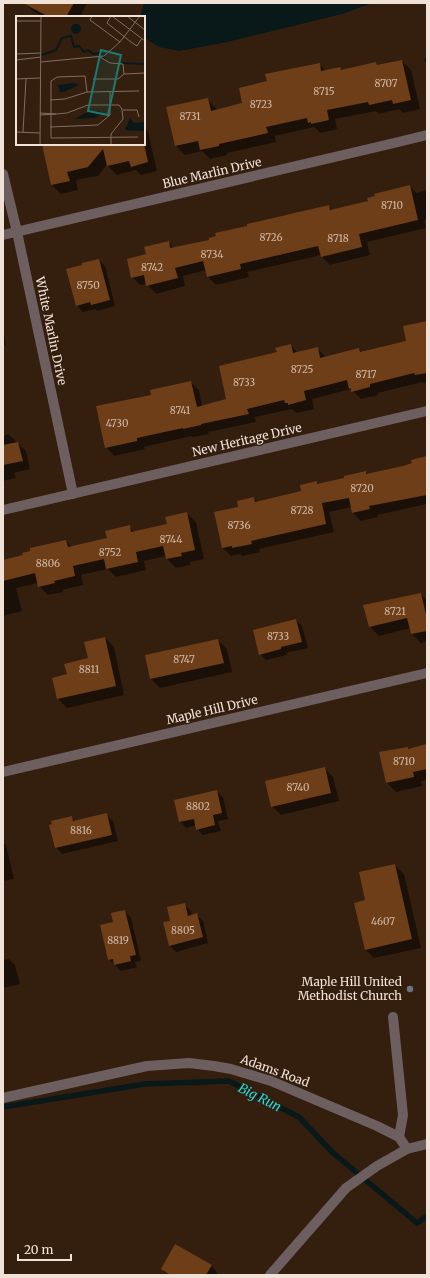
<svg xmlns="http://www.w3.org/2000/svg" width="430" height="1278" viewBox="0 0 430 1278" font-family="Merriweather,serif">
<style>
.water{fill:#091819}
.shadow{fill:#0007}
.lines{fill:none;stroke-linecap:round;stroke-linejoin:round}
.stream{stroke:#091819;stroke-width:5.5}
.building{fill:#6e3e18}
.minor{stroke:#6d5e60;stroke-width:10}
.worship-dot{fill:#6b7280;stroke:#341f0f;stroke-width:1.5}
.labels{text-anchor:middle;stroke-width:3;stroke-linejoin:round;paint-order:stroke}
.number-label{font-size:10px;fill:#d0b9a8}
.street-label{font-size:12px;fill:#f1e2d8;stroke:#341f0f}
.poi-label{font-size:12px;fill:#f1e2d8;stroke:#341f0f;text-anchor:end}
.water-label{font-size:13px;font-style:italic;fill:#1cdbde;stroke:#341f0f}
.inset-river{fill:none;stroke:#091819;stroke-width:2}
.inset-road{fill:none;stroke:#806d5f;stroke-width:1}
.view{fill:#1a7b73;fill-opacity:0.15;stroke:#1a7b73;stroke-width:2}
.inset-edge{fill:none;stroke:#f1e2d8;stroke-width:2}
</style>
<rect width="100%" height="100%" fill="#341f0f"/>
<path class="water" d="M144 3H372L342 14 227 42 179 51 159 47 145 38 144 17H140Z"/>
<path class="shadow" d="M25 3H87L80 17H43L34 12Z
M427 57V66L424 59Z
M402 61 411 70 420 109 403 113 399 109 379 114 376 111 335 119 337 129 321 133 314 127 275 136 276 142 227 153V155L210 159 202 151 185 155 176 146 167 108 207 99 216 108 217 110 243 104 268 82 319 64 326 71 340 68 342 71 376 63 378 66Z
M144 128 148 132 157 171 141 175 136 170 117 175 108 166V163L98 176 76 180 78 190 61 194 52 185 43 144H144Z
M410 186 416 193 427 190V219L424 220 426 228 367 242 370 255 330 265 322 257 321 255 247 272 249 277 216 285 208 277 206 270 183 276 185 286 156 294 147 284 140 285 132 277 147 255 168 242 174 248 210 240 249 226 328 206 333 210 369 201Z
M99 260 105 266 115 306 98 311 95 309 83 312 77 306Z
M427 322V382L424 383 422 382 378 393V395L361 399 351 389 312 399 314 409 297 413 292 409 255 417 256 422 208 432 209 434 193 437 191 436 144 447 145 449 114 456 106 447 152 395 190 382 199 390 202 406 228 400 278 353 290 345 298 353 317 348 326 357 359 349 362 353 407 342Z
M3 330 6 345 3 346Z
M8 434 26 451 30 469 14 473 16 478 3 481V436Z
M427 457V504L377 515 378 517 361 521 353 513 352 507 329 512 334 532 259 549 260 552 242 556 240 554 231 556 223 548 240 507 254 498 258 502 303 492 316 482 319 485 345 479 365 472 368 474 403 467Z
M186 513 196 522 204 559 190 562V565L176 568 167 559 166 556 144 561 146 570 116 577 108 569 81 575 83 585 62 590 63 592 48 595 39 586 38 583 16 588 22 611 3 616V561L24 556 66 541 72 547 108 539 129 527 135 532 168 525Z
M420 594 427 600V641L421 643 412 634 411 628 379 636 370 627Z
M296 620 302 626 308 648 286 653 287 655 266 660 260 654Z
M105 638 114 647 124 695 67 708 58 699 68 675 89 659Z
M218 640 227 649 232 672 160 688 151 679 146 656Z
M427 745V780L421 781 422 786 396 792 387 783 381 753 407 748 409 749Z
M324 768 333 777 339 801 281 815 272 806Z
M217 791 223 797 228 819 218 821 221 831 203 835 197 829 196 825 186 828 180 821Z
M107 815 113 821 118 841 62 854 56 847 71 817 76 821Z
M3 842 6 845 14 879 3 881Z
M395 865 404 874 421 948 374 958 365 949 367 901Z
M184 904 190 910 192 916 197 915 203 921 208 943 176 952 170 946 171 922Z
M125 911 131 918 141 961 135 962 137 967 121 971 109 959 114 923Z
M9 959 15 965 20 984 3 988V960Z
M211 1266 217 1272 216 1275H168L162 1269Z"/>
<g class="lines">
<path class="stream" d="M3 1107 145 1084 229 1081 299 1117 332 1152 417 1223 427 1216"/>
</g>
<path class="building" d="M23 3H74L66 17H49Z
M402 60 411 100 393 104 392 100 369 105 368 102 327 110 329 120 311 124V122L308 123 307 118 266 127 268 133 219 144V146L200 150 198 141 175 146 166 107 208 98 211 111 242 103 239 88 267 81 265 74 320 63 321 71 340 67 341 70 376 62 377 65Z
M42 144H144L148 162 131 167 129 161 107 166 103 149 88 167 67 172 70 181 51 185Z
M410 185 418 220 359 234 362 247 321 257 318 246 240 264 241 269 207 277 203 261 175 268 178 278 146 286 144 275 131 278 127 259 146 254 144 247 169 241 170 248 209 240V238L216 236 215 233 247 226V224L329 205 330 210 368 201 367 198 375 196 374 194Z
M99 259 110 300 91 305 90 302 76 306 66 269 82 265V263Z
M427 321V373L415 375 414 373 370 384V387L351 392V388L349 389 347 380 304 391 306 400 288 405V403H285L284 400 247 409 249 414 201 424V425L183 429V428L137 438V441L105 448 96 406 151 395 150 390 191 381 197 407 226 399 219 366 277 352 275 348 291 344 293 353 318 347 320 358 359 348 360 352 406 341 403 326Z
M18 442 23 461 3 465V445Z
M427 456V495L369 506 370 509 352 513 349 498 322 503 326 524 251 541 252 544 232 548V546L222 548 214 512 238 507 237 501 254 497 255 502 301 491 300 485 317 481V484L344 478V476L366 471V474L403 466 412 463 411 460Z
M187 512 195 550 181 553 182 556 166 559 163 546 136 552 138 562 106 569 104 559 73 566 75 576 54 581 55 583 38 587 35 573 3 581V560L23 555 22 553 30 551V548L66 540 68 547 107 538 105 531 130 525 131 532 167 524 165 517Z
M421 593 427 619V631L411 634 407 618 369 627 363 605Z
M296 619 302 642 281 647V649L259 655 253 630Z
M105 637 116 686 57 699 52 678 67 674 64 664 88 658 84 642Z
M218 639 224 663 150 679 145 655Z
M427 744V769L413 772 414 777 386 783 379 752 408 747V749Z
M325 767 331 793 271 807 265 781Z
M217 790 222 813 213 815 215 825 196 830 194 819 179 822 174 800Z
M107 813 112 835 55 848 49 825 52 824 51 821 72 816 73 821Z
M395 864 412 939 365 950 354 903 365 900 359 872Z
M185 903 188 916 197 913 203 937 169 946 163 922 170 921 167 907Z
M125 910 136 955 130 956 131 961 114 965 113 959 108 960 100 925 113 922 111 913Z
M175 1244 212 1265 206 1275H170L161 1269Z"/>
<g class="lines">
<path class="minor" d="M3 174 17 232 73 494
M3 235 390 144 427 135
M3 510 427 411
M3 772 427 673
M393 1017 403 1115 399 1137
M3 1098 147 1066 189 1063 214 1066 231 1069 271 1081 377 1126 399 1137 407 1149
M270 1275 346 1188 377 1166 407 1149 427 1144"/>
</g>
<circle class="worship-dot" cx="410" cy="989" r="4"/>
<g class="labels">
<g class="number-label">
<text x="386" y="87">8707</text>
<text x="324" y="95">8715</text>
<text x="261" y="108">8723</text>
<text x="190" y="120">8731</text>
<text x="392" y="209">8710</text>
<text x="271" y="241">8726</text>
<text x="338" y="242">8718</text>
<text x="212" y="258">8734</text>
<text x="152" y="271">8742</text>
<text x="88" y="289">8750</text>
<text x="302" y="373">8725</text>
<text x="366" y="378">8717</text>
<text x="244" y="386">8733</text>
<text x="180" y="414">8741</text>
<text x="117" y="427">4730</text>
<text x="362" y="492">8720</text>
<text x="302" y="514">8728</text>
<text x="239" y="529">8736</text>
<text x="171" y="543">8744</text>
<text x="110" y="556">8752</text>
<text x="48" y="567">8806</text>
<text x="395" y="615">8721</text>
<text x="278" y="640">8733</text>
<text x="184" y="663">8747</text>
<text x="89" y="673">8811</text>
<text x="404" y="765">8710</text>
<text x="298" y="791">8740</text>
<text x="198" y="810">8802</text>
<text x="81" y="834">8816</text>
<text x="383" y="925">4607</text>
<text x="183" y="934">8805</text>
<text x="118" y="944">8819</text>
</g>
<g class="street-label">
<text transform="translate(212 173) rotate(-13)" y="4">Blue Marlin Drive</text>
<text transform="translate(51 331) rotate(78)" y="4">White Marlin Drive</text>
<text transform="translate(247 440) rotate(-13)" y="4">New Heritage Drive</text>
<text transform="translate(212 710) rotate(-13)" y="4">Maple Hill Drive</text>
<text transform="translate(275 1071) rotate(20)" y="4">Adams Road</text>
</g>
<g class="poi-label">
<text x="402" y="986">Maple Hill United<tspan x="402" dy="14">Methodist Church</tspan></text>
</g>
<g class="water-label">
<text transform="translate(260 1097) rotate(27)" y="5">Big Run</text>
</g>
</g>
<g transform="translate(16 16)">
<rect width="129" height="129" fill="#341f0f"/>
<path d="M55 13a5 5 0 1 1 10 0a5 5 0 1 1-10 0ZM57 67 63 69 48 76H41L44 75 42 69ZM84 95 85 98 79 102 59 103 69 97ZM114 102 118 107 129 106V115L109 114Z" fill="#091819"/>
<path class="inset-river" d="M26 39 40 34 46 22 55 20 58 31 63 30 68 36 72 34 77 38 85 37 89 43M106 47 129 48"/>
<path class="inset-road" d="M76 0 74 4 104 26M95 0 91 7 115 26 121 30 126 22M96 0 129 25M111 0 129 14M0 5H25M0 38 25 37M84 41 94 47 107 48 108 58M0 44 25 41M25 46 88 40 104 26 124 0M69 60 41 61 35 65V122L122 121M69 60 71 76M0 63 24 62M77 63H102L108 58 129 57M34 84 49 83 71 76 123 75M107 94H121L123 101M40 98 51 97 72 89H103L106 93 107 103 95 118V129M24 99 40 98 24 97M34 111 82 109 94 99V75M0 116 24 117M7 116 10 63M24 129 25 0"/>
<path class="view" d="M85 34 105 39 92 99 72 95Z"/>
<rect width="129" height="129" class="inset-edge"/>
</g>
<rect width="430" height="1278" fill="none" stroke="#f1e2d8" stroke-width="8"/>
<path d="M18 1254v6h53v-6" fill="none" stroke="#f1e2d8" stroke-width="2"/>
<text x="24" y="1254" font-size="12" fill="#f1e2d8" stroke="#341f0f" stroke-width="3" paint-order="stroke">20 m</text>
</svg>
